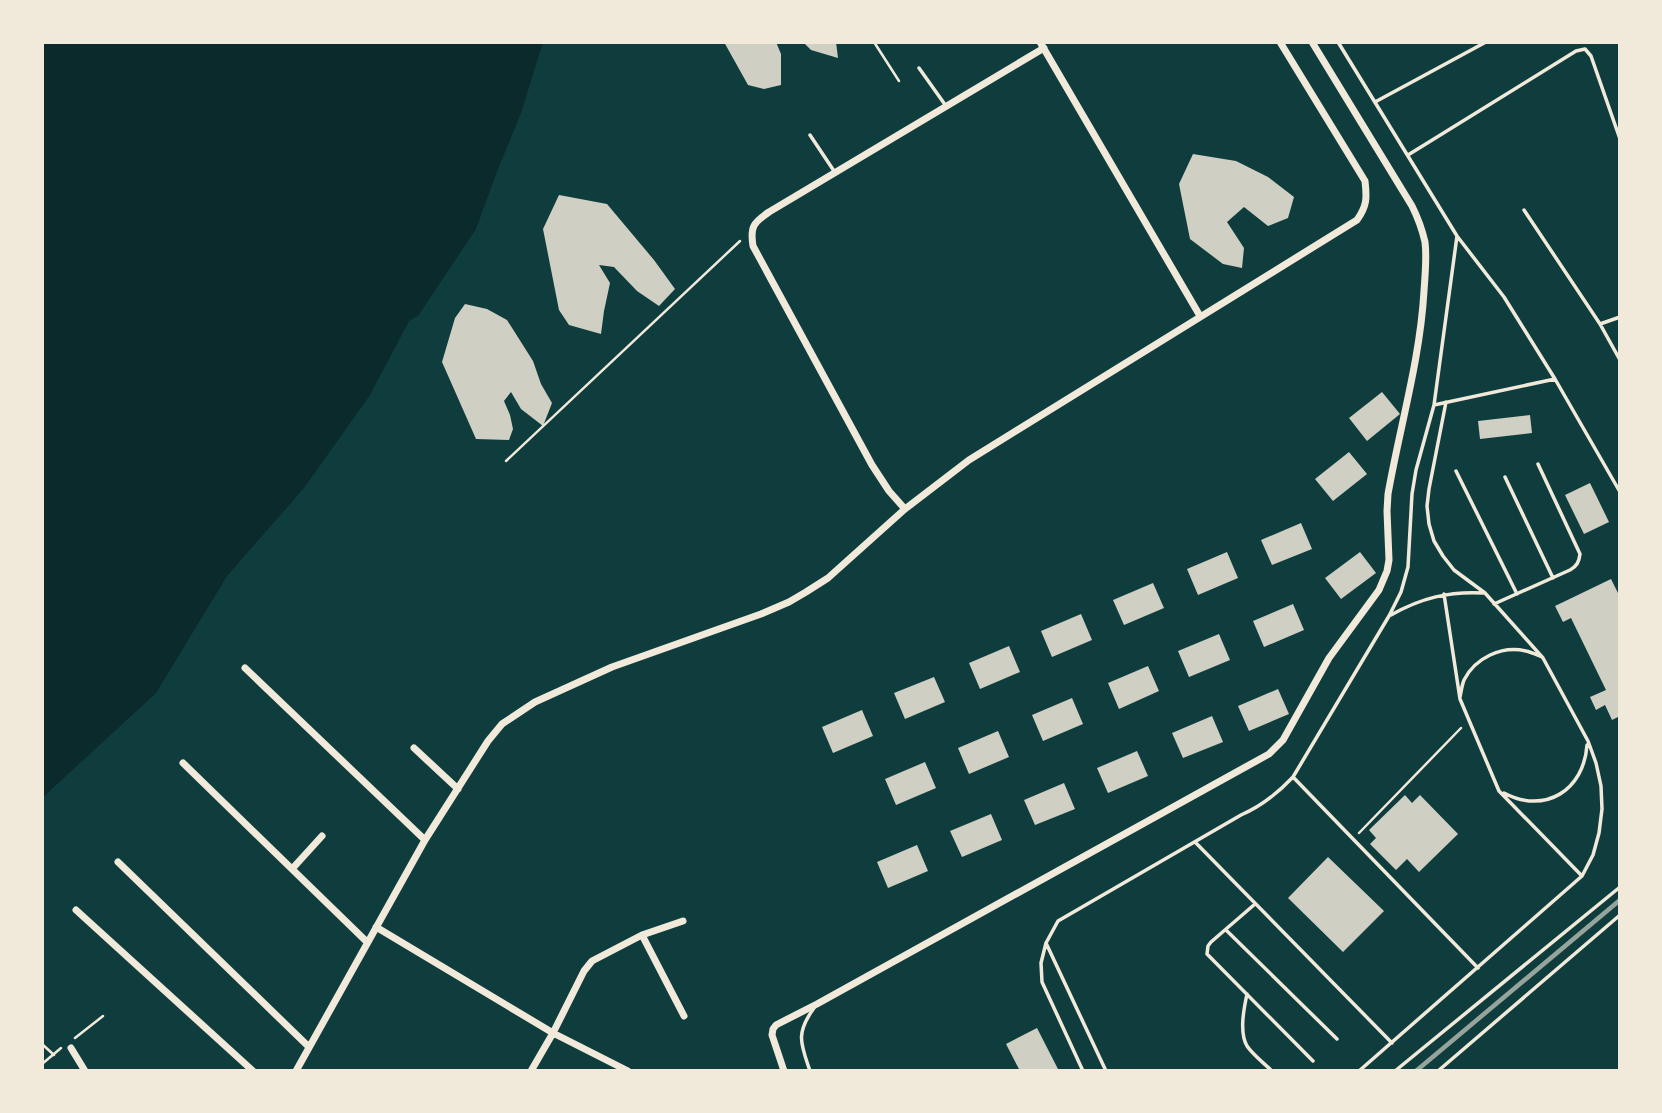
<svg xmlns="http://www.w3.org/2000/svg" width="1662" height="1113" viewBox="0 0 1662 1113" font-family="'DejaVu Sans',sans-serif">
<style>
.water{fill:#0a2a2b}
.building{fill:#cfcfc3}
.lines{fill:none;stroke-linecap:round;stroke-linejoin:round}
.path{stroke:#f1e9da;stroke-width:2.5}
.service{stroke:#f1e9da;stroke-width:3.5}
.minor{stroke:#f1e9da;stroke-width:7}
.rail{stroke:#97a49c;stroke-width:4.5}
</style>
<rect width="100%" height="100%" fill="#0f3d3e"/>
<path class="water" d="M42,42H543L521,113L498,169L476,229L418,316L409,321L370,395L304,488L227,576L156,693L42,798Z"/>
<path class="building" d="M724,42H776L781,54V85L764,89L748,85Z
M803,42H836L838,58L811,50Z
M1193,154L1236,161L1268,177L1294,197L1288,218L1268,226L1244,207L1227,222L1244,248L1242,268L1223,264L1190,239L1179,184Z
M559,195L607,204L654,260L675,289L659,306L637,291L614,267L599,265L610,283L604,311L601,334L569,325L559,310L543,229Z
M465,304L487,309L507,320L533,361L541,384L552,403L543,426L521,409L511,392L504,401L510,415L513,429L509,440L476,439L442,362L455,318Z
M1382,392L1400,414L1367,441L1349,418Z
M1530,415L1532,433L1480,439L1478,421Z
M1349,452L1367,474L1333,501L1315,479Z
M1590,483L1609,522L1584,534L1565,495Z
M1301,523L1312,549L1272,565L1261,540Z
M1227,552L1238,578L1198,595L1187,569Z
M1360,552L1376,573L1341,599L1325,578Z
M1611,579L1620,597V716L1612,720L1605,705L1596,710L1590,697L1606,690L1571,618L1563,622L1555,606Z
M1153,583L1164,608L1124,625L1113,600Z
M1293,604L1304,630L1264,647L1253,621Z
M1081,614L1092,640L1052,657L1041,631Z
M1219,634L1230,660L1189,677L1178,651Z
M1009,646L1020,672L980,689L969,663Z
M1148,666L1159,691L1119,709L1108,683Z
M934,677L945,702L905,719L894,693Z
M1278,689L1289,714L1249,731L1238,706Z
M1072,698L1083,724L1043,741L1032,715Z
M862,710L873,736L833,753L822,727Z
M1212,716L1223,742L1183,758L1172,733Z
M998,731L1009,757L969,774L958,748Z
M1137,751L1148,776L1108,793L1097,768Z
M925,762L936,788L896,805L885,779Z
M1064,783L1075,809L1035,825L1024,800Z
M1405,795L1412,803L1420,795L1458,834L1419,872L1407,859L1396,870L1370,844L1376,838L1369,830Z
M991,814L1002,840L962,857L950,831Z
M917,845L928,871L888,888L877,862Z
M1328,857L1384,911L1343,952L1288,898Z
M1037,1028L1059,1071H1020L1006,1044Z"/>
<g class="lines">
<path class="path" d="M874,42L899,81
M506,461L740,241
M1359,833L1461,728
M75,1038L103,1016
M42,1044L54,1055
M42,1064L61,1048"/>
<path class="service" d="M1338,42L1457,236L1504,297L1555,379L1620,492
M919,68L946,106
M1375,102L1486,42
M810,135L834,171
M1408,155L1576,51L1585,49L1591,56L1620,139
M1524,210L1600,324L1620,360
M1600,324L1620,317
M1434,405L1555,379
M1456,471L1517,594
M1505,477L1553,578
M1444,594L1460,699L1499,791L1582,876
M1494,604L1570,570C1577,566 1579,562 1580,554L1538,464
M1391,615C1421,598 1449,591 1484,593
M1460,697C1461,692 1462,685 1464,680C1475,658 1502,645 1526,651C1531,652 1537,655 1542,657
M1293,777L1478,968
M1504,793C1545,815 1584,790 1587,745
M1195,842L1392,1043
M1255,904L1211,942L1208,946L1207,954L1313,1061
M1226,930L1337,1039
M1046,943L1106,1071
M1247,994C1244,1008 1239,1032 1247,1046C1253,1055 1264,1063 1272,1071
M810,1071C801,1044 795,1034 814,1008
M1083,1071L1042,982L1041,963L1046,943L1058,921L1241,815C1262,806 1277,794 1293,777L1389,616L1401,592L1408,567L1412,494L1416,470L1434,405L1457,236
M1359,1071L1582,876L1593,855L1599,833L1602,809L1601,786L1596,763L1588,741L1543,658L1485,593L1454,570L1443,556L1434,541L1429,524L1427,506L1429,489L1446,402
M1395,1071L1620,887
M1438,1071L1620,915"/>
<path class="minor" d="M1040,42L1200,316
M905,509L889,491L872,465L753,246C750,227 753,223 769,212L1044,48
M245,668L425,840
M414,748L458,789
M183,763L367,942
M118,862L309,1047
M292,869L322,836
M76,910L253,1071
M376,927L553,1033L628,1071
M642,935L684,1016
M71,1048L85,1071
M296,1071L425,840L488,741L502,724L535,702L612,667L761,614L789,602L806,592L828,578L905,509L969,460L1357,220C1367,206 1367,198 1365,181L1280,42
M531,1071L553,1033L584,971L592,961L642,935L683,921
M784,1071L772,1035L773,1029L776,1025L817,1004L1269,754L1283,740L1329,658L1379,590L1387,571L1389,560L1387,511L1388,494C1400,426 1420,360 1424,291C1425,275 1427,257 1425,242C1422,229 1418,218 1412,206L1312,42"/>
<path class="rail" d="M1416,1071L1620,900"/>
</g>
<rect width="1662" height="1113" fill="none" stroke="#f1e9da" stroke-width="88"/>
</svg>
